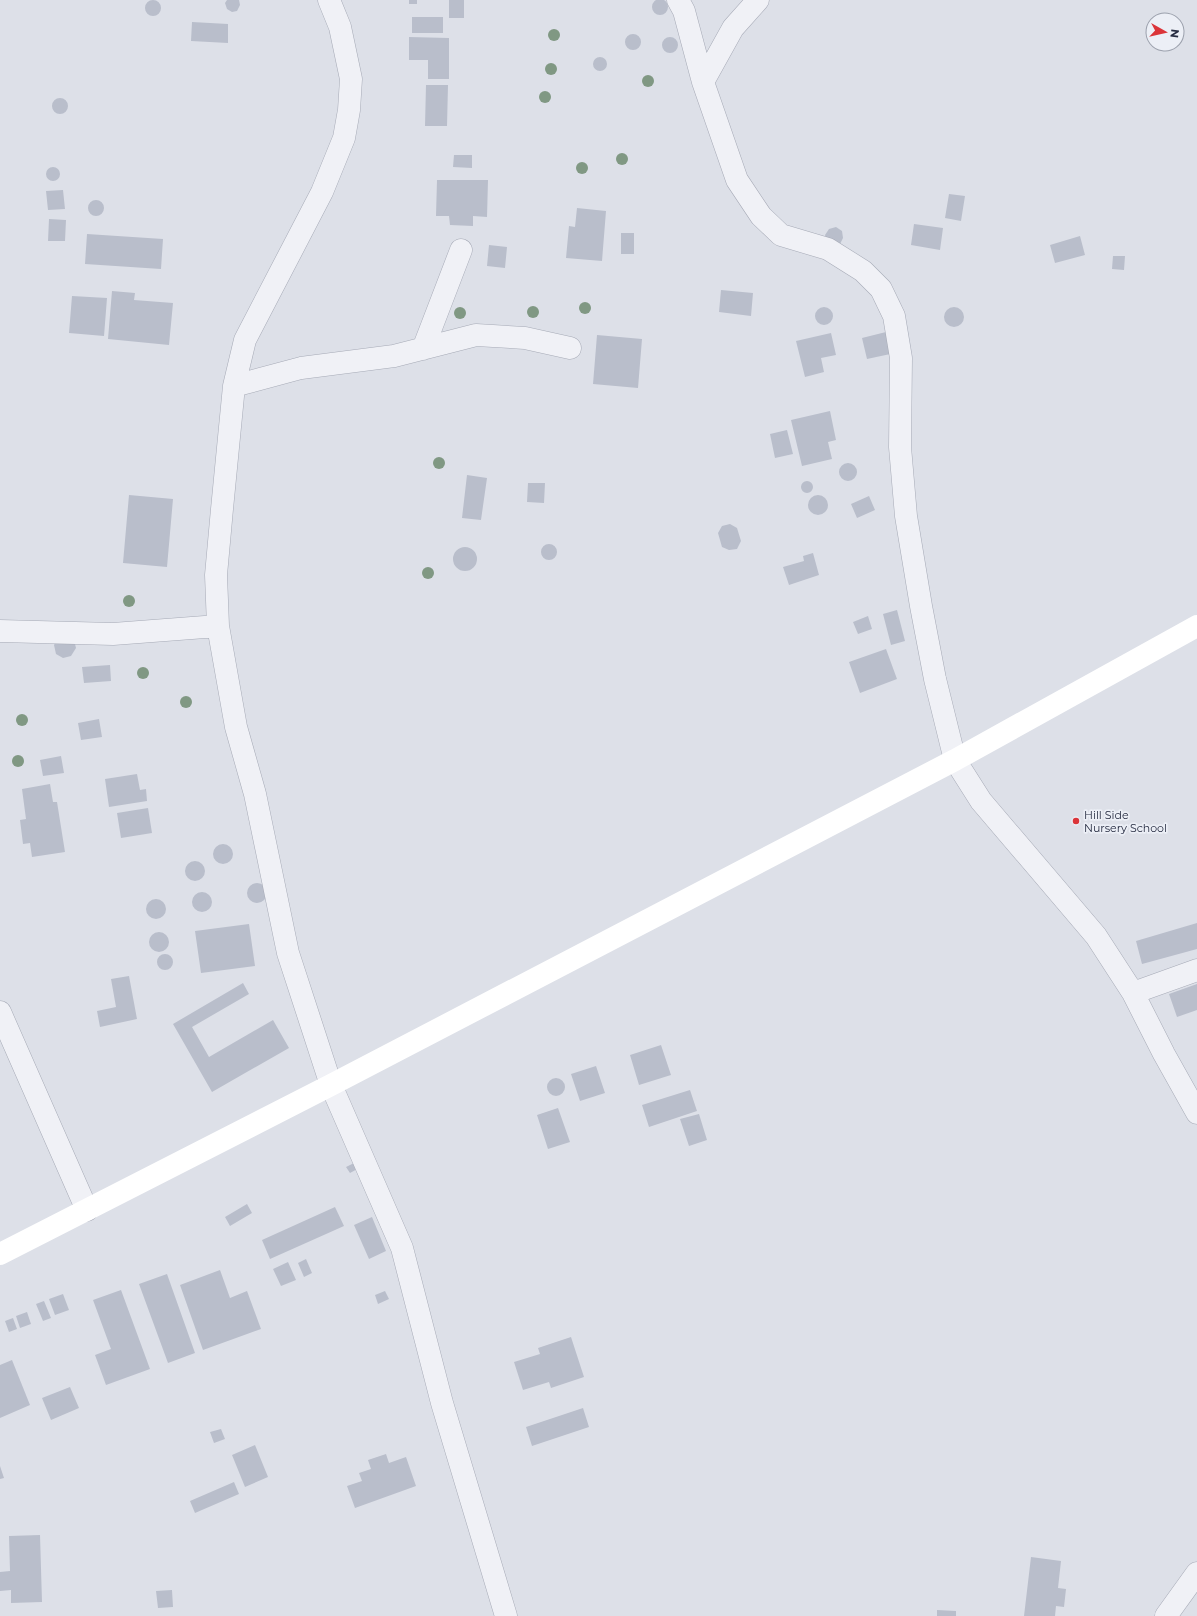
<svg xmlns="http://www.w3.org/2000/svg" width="1197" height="1616" viewBox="0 0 1197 1616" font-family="Montserrat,sans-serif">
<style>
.building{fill:#b9becb}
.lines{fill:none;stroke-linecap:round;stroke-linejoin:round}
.street-casing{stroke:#a6aab6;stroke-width:23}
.street{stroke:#f0f1f6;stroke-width:22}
.secondary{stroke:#fff;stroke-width:22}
.tree{fill:#809883}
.poi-dot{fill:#db3439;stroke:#eceff6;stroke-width:1.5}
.labels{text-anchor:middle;stroke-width:3.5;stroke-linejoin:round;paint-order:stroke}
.poi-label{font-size:11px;fill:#252b40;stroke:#eceff6;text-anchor:start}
</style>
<rect width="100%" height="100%" fill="#dde0e8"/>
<path class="building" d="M652 7a8 8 0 1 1 16 0a8 8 0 1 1-16 0Z
M227,0H239L240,5L237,11L232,12L227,9L225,3Z
M409,0H417V4H409Z
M449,0H464V18H449Z
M145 8a8 8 0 1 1 16 0a8 8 0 1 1-16 0Z
M412,17H443V33H412Z
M192,22L228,24V43L191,41Z
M625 42a8 8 0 1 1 16 0a8 8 0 1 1-16 0Z
M662 45a8 8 0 1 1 16 0a8 8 0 1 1-16 0Z
M409,37L449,38V79H428V60H409Z
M593 64a7 7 0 1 1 14 0a7 7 0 1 1-14 0Z
M426,85H448L447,126H425Z
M52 106a8 8 0 1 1 16 0a8 8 0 1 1-16 0Z
M454,155H472V168L453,167Z
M46 174a7 7 0 1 1 14 0a7 7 0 1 1-14 0Z
M437,180H488L487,217L473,216V226L450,225L449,216H436Z
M63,190L65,209L48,210L46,191Z
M949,194L965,196L961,221L945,218Z
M88 208a8 8 0 1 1 16 0a8 8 0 1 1-16 0Z
M577,208L606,211L602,261L566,258L569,226L575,227Z
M49,219L66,220L65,241H48Z
M914,224L943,228L940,250L911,245Z
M836,227L842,231L843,238L840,244L827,242L825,235L829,229Z
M621,233H634V254H621Z
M87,234L163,239L161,269L85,264Z
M1080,236L1085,255L1055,263L1050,245Z
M489,245L507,247L505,268L487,266Z
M1113,256H1125L1124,270L1112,269Z
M721,290L753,293L751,316L719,312Z
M112,291L135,293L134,300L173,303L169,345L108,339Z
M72,296L107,298L104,336L69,333Z
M944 317a10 10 0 1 1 20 0a10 10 0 1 1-20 0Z
M815 316a9 9 0 1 1 18 0a9 9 0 1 1-18 0Z
M890,331L895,353L867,359L862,338Z
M831,333L836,355L821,358L824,372L805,377L796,341Z
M597,335L642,339L638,388L593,384Z
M830,411L836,440L828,442L832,459L802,466L791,420Z
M787,430L793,454L775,458L770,434Z
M839 472a9 9 0 1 1 18 0a9 9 0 1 1-18 0Z
M467,475L487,478L481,520L462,518Z
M801 487a6 6 0 1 1 12 0a6 6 0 1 1-12 0Z
M528,483H545L544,503L527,502Z
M808 505a10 10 0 1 1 20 0a10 10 0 1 1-20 0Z
M129,495L173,499L167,567L123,563Z
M869,496L875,510L857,518L851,504Z
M730,524L737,528L741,541L737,549L729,550L722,547L718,533L722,526Z
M541 552a8 8 0 1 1 16 0a8 8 0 1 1-16 0Z
M453 559a12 12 0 1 1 24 0a12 12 0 1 1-24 0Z
M813,553L819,575L789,585L783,567L804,561L803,556Z
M897,610L905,641L891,645L883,614Z
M868,616L872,629L858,634L853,622Z
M58,638L74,640L76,648L71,656L63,658L56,654L54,645Z
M886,649L897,679L860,693L849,662Z
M110,665L111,681L84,683L82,667Z
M99,719L102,737L81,740L78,723Z
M61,756L64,773L43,776L40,760Z
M137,774L140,790L146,789L147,801L109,807L105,779Z
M50,784L53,802H57L65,852L32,857L30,843L23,844L20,820L26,819L22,789Z
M148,808L152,833L121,838L117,813Z
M213 854a10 10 0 1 1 20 0a10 10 0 1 1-20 0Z
M185 871a10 10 0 1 1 20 0a10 10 0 1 1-20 0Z
M247 893a10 10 0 1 1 20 0a10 10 0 1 1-20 0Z
M192 902a10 10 0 1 1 20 0a10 10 0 1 1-20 0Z
M146 909a10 10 0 1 1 20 0a10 10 0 1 1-20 0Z
M1197,923V949L1142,964L1136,941Z
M249,924L255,966L201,973L195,931Z
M149 942a10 10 0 1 1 20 0a10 10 0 1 1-20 0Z
M157 962a8 8 0 1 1 16 0a8 8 0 1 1-16 0Z
M129,976L137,1019L100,1027L97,1011L116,1007L111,979Z
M243,983L249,994L192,1027L209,1057L273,1020L289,1048L212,1092L173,1024Z
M1197,984V1010L1177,1017L1169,994Z
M661,1045L671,1075L639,1085L630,1055Z
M596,1066L605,1093L580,1101L571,1074Z
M547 1087a9 9 0 1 1 18 0a9 9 0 1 1-18 0Z
M690,1090L697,1111L649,1127L642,1105Z
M558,1108L570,1142L548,1149L537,1115Z
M699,1114L707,1140L689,1146L680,1119Z
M358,1161L361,1167L350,1173L346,1167Z
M247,1204L252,1213L230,1226L225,1217Z
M335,1207L344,1226L270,1259L262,1240Z
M372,1217L386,1251L369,1259L354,1225Z
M306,1259L312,1273L304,1277L298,1263Z
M288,1262L296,1280L281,1286L273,1269Z
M220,1270L230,1298L247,1291L261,1329L203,1350L180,1285Z
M167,1274L195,1353L168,1363L139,1284Z
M121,1290L150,1369L106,1385L95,1355L111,1349L93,1300Z
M385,1291L389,1299L378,1304L375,1295Z
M63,1294L69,1310L55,1315L49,1299Z
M44,1301L51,1318L43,1321L36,1304Z
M27,1312L31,1324L20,1328L16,1316Z
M13,1318L17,1329L9,1332L5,1321Z
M571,1337L584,1377L551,1388L549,1382L523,1390L514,1362L540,1354L538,1348Z
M12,1360L30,1405L0,1418V1365Z
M70,1387L79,1408L51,1420L42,1398Z
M583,1408L589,1427L532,1446L526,1427Z
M221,1429L225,1439L214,1443L210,1432Z
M255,1445L268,1477L245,1487L232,1455Z
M386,1454L389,1463L406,1457L416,1486L355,1508L347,1486L362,1481L359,1473L371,1469L368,1460Z
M0,1466L4,1478L0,1479Z
M234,1482L239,1494L195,1513L190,1501Z
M40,1535L42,1602L11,1603V1590L0,1591V1572L10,1571L9,1536Z
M1031,1557L1061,1561L1058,1588L1066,1589L1064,1607L1056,1606L1055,1616H1024Z
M172,1590L173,1607L158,1608L156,1591Z
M937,1610L956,1611V1616H937Z"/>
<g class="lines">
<g class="street-casing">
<path id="street" d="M329,0L340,27L351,79L349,110L344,138L322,192L245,340L234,386L222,509L216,575L218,626L236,727L255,794L288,953L331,1085L402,1248L442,1403L506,1616
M678,0L684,11L703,82L737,180L761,216L781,235L828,249L863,271L881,289L894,316L901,358L900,447L906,516L921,606L935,679L955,760L981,801L1096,936L1133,993L1164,1054L1197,1113
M703,82L733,28L758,0
M423,349L461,250
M234,386L301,368L394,356L476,335L525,338L570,348
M0,631L113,634L218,626
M1133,993L1197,970
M0,1012L87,1210
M1166,1616L1197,1573"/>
</g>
<use href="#street" class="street"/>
<path class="secondary" d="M0,1254L331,1085L955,760L1197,626"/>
</g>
<g class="tree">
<circle cx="554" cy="35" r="6"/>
<circle cx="551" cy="69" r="6"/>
<circle cx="648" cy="81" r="6"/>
<circle cx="545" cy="97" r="6"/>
<circle cx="622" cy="159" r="6"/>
<circle cx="582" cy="168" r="6"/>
<circle cx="585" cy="308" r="6"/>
<circle cx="533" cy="312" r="6"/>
<circle cx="460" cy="313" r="6"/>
<circle cx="439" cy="463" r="6"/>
<circle cx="428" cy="573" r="6"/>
<circle cx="129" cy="601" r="6"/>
<circle cx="143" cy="673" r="6"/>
<circle cx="186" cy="702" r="6"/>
<circle cx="22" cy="720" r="6"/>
<circle cx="18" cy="761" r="6"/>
</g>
<circle class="poi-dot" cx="1076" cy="821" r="4"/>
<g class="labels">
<g class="poi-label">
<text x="1084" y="819">Hill Side<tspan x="1084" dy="13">Nursery School</tspan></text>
</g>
</g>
<g transform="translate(1165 32) rotate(98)"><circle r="19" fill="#eceff6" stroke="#9ca1ad"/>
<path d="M0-3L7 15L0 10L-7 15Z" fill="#db3439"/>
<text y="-6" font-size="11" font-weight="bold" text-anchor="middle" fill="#252b40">N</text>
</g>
</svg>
